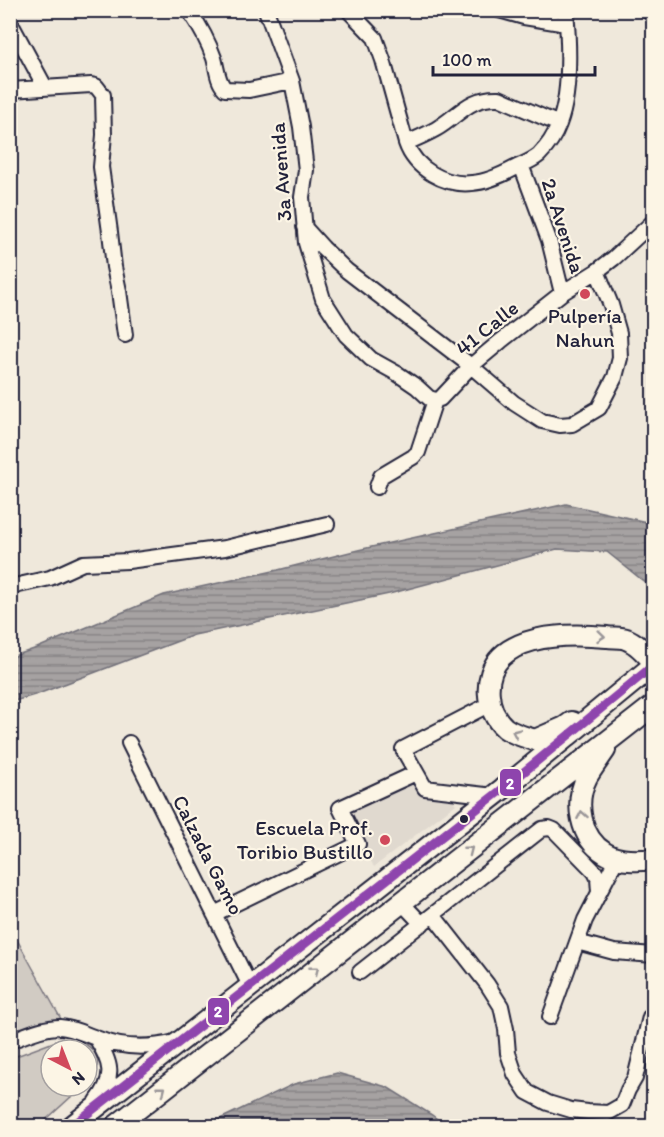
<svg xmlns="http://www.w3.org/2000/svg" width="664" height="1137" viewBox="0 0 664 1137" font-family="Itim,sans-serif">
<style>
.built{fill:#e0d9cf}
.garden{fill:#d1cbc3;stroke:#7a767f;stroke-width:1.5}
.water{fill:url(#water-rules);stroke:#716f79;stroke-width:1.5}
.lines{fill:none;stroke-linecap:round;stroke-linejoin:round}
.minor-casing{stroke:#22223b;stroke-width:18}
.major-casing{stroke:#22223b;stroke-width:21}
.highway-casing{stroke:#22223b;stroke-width:24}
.minor{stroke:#fcf5e5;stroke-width:14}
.major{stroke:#fcf5e5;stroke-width:16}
.highway{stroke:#fcf5e5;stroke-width:20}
.bus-1-casing{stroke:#fcf5e5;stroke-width:14}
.bus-1{stroke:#8e44ad;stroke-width:9}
.oneway{stroke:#9a9698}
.poi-dot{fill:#d1495b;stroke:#fcf5e5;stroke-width:2}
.bus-dot{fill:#22223b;stroke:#fcf5e5;stroke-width:2}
.labels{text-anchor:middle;stroke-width:4.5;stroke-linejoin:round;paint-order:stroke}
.street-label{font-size:21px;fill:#22223b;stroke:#fcf5e5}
.poi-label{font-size:21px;fill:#22223b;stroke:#fcf5e5}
.line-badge{stroke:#fcf5e5;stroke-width:2}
.badge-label{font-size:16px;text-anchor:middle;font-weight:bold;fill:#fff}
</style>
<defs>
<pattern id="water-rules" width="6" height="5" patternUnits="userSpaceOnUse" patternTransform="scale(1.5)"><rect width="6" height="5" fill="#a6a2a2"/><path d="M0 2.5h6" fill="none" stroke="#878485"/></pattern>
</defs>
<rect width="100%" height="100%" fill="#efe8db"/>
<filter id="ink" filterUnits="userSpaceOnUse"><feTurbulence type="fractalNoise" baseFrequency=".0167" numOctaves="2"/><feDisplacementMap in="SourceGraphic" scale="12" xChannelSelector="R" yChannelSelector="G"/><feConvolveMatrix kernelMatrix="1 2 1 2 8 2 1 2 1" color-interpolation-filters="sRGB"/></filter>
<g filter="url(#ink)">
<path class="built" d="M416,779L447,793L456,804L374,867L346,812Z"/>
<path class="garden" d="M10,927L61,1019L11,1036H10Z
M59,1040C65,1040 72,1039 78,1041C100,1049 104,1067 87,1082V1050H51V1086H83L39,1126H11V1058Z"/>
<path class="water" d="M566,504L651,523L653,525V593L647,584L607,552L557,549L389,594L194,635L38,694L11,702V657L37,648L164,595L278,570L358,550Z
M337,1073L387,1087L432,1115L446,1126H209L218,1120L294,1084Z"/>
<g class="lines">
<g class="minor-casing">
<path id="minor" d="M189,10C199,25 208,41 214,58C217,68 217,81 225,89L249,90L292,81
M266,10L292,81L301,127L306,170L302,197L306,243L323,299L346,335L371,359L398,374L417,387L429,398L435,400
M348,10L375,38L383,60L406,143C415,169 445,186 472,183C487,182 502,175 515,168C523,164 532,161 539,155C547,147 555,135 559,124C571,93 569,44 566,10
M499,10L524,17L567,24
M10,22L45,87
M10,90L91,85L96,86L103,95L104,135L101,167L110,232L114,267L119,291L125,335
M406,143C416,139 427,134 436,129C460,115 468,97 499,98L559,124
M521,165L549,240L562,293
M304,227L323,248L347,271L471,366L514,403L542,421L560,425L572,424L599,408L615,377L620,358L619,333L611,305L597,271
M377,487L381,476L413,457L418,452L435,400L440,399L471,366L501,341L562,293L597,271L614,258L654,221
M10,587L50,578L83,563L128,561L225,548L327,524
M490,704L403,749L425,788L494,796
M129,743L250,986
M402,903L422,924
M214,914L358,844L340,808L416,773
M433,915L487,984L501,1006L506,1029L508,1053L515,1074L527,1092L548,1103L571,1110L588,1112L608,1113L622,1105L628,1090L635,1078L650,1017
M577,942L614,952L654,955
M360,972L542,829L549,828L554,830L595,872L598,878L599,892
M550,1017L585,920L617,858
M96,1038C111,1062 116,1077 97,1101
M10,1041C26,1035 43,1027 60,1027C74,1028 84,1034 96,1038C123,1049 148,1049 175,1042"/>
</g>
<g class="major-casing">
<path id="major" d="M649,10L654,13"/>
</g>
<g class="highway-casing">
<path id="highway" d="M572,722L565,727L535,740C525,737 513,734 505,728C485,711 483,675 501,657C526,633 575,634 607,637C613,638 621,637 626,639C637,643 646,653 654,663
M605,750C599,759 592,768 587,777C574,802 580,838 605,853C619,862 634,860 650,860L654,858
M72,1126L514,780L654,665
M116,1126L654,705"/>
</g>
<use href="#minor" class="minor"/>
<use href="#major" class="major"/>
<use href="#highway" class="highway"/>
<g class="bus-1-casing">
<path id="bus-1" d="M72,1126L514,780L654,665"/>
</g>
<use href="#bus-1" class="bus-1"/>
</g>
<defs><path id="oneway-chevron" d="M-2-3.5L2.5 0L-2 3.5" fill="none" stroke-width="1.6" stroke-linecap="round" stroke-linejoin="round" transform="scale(1.5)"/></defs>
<g class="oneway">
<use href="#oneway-chevron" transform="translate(601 636) rotate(6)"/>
<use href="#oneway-chevron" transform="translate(516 733) rotate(-156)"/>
<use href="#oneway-chevron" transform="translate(582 815) rotate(-100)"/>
<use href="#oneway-chevron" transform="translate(469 850) rotate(-38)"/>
<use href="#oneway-chevron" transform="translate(315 970) rotate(-38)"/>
<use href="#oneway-chevron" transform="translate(162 1090) rotate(-38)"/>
</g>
</g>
<g class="poi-dot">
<circle cx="585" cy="294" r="6"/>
<circle cx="385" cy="840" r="6"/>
</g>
<circle class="bus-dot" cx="464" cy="819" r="5"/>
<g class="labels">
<g class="street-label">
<text transform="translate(281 172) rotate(-94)" y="7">3a Avenida</text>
<text transform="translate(563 226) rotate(72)" y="7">2a Avenida</text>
<text transform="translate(487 328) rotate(-39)" y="7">41 Calle</text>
<text transform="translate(208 855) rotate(63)" y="7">Calzada Gamo</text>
</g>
<g class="poi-label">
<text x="585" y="323">Pulpería<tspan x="585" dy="24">Nahun</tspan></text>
<text x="373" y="835" text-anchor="end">Escuela Prof.<tspan x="373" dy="24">Toribio Bustillo</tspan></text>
</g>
</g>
<g class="line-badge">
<rect x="499" y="768" width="23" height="29" rx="6" fill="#8e44ad"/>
<rect x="207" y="997" width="23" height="29" rx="6" fill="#8e44ad"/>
</g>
<g class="badge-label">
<text x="510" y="789">2</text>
<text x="218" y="1017">2</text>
</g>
<rect width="664" height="1137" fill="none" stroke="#fcf5e5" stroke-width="36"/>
<rect x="18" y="18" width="628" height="1101" fill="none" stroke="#22223b" stroke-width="2" filter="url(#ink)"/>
<g transform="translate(69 1068) rotate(138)"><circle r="28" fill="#fcf5e5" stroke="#a5a1a1" stroke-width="1.5"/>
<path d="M0-4.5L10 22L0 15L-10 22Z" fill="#d1495b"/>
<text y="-9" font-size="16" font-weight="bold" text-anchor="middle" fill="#22223b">N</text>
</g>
<path d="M433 66v9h162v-9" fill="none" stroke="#22223b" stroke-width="3"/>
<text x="442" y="66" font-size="18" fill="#22223b" stroke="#fcf5e5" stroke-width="4.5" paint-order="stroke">100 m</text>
</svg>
